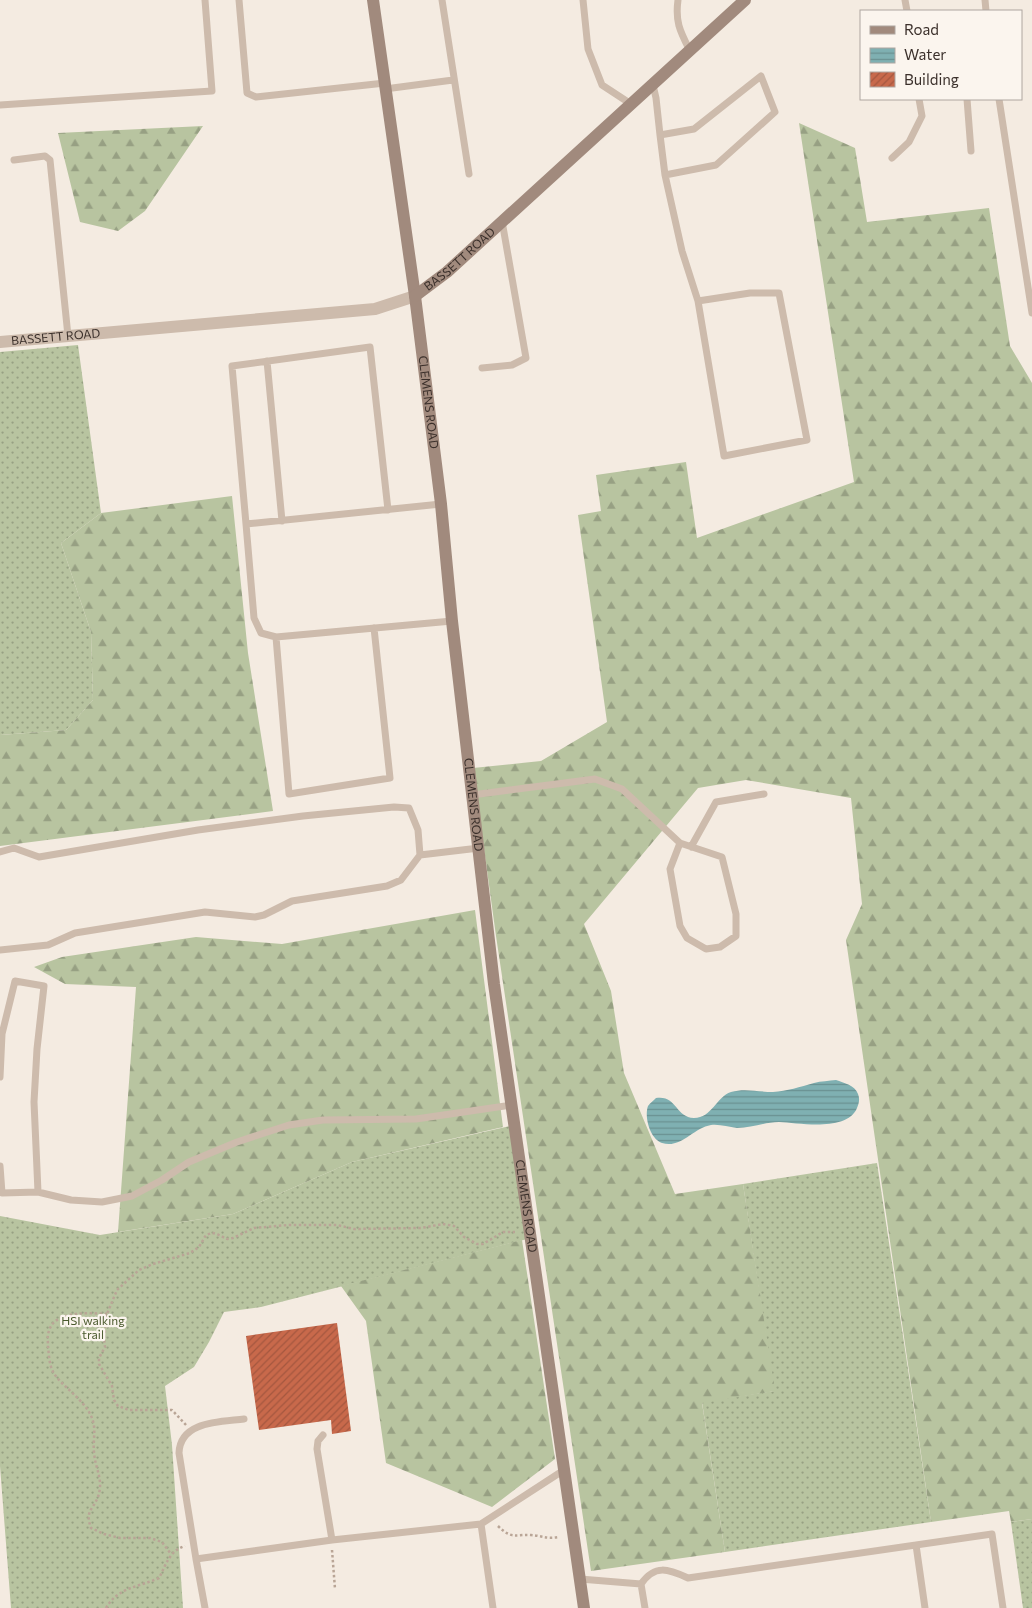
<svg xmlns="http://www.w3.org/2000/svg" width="1032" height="1608" viewBox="0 0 1032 1608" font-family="Commissioner,sans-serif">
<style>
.grass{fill:url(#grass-dots)}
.forest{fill:url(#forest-firs)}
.water{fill:url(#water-rules)}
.building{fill:url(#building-hatch)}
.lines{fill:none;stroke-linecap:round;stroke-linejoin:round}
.path{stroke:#b9a596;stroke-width:2.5;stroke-dasharray:2.5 2.5;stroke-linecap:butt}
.lane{stroke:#cdbbac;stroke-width:7}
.street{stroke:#cdbbac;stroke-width:12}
.secondary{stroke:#a18a7d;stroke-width:12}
.labels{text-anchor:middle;stroke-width:4.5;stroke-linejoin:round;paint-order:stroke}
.street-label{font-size:12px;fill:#3b302b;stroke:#fbf5ee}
.park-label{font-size:12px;fill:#4a5a2e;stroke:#fbf5ee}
</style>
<defs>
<pattern id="grass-dots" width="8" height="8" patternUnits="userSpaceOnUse" patternTransform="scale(1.25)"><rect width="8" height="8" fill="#b8c4a0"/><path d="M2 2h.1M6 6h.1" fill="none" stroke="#97a083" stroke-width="1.8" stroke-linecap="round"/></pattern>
<pattern id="forest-firs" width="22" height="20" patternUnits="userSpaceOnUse" patternTransform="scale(1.25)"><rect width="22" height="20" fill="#b8c4a0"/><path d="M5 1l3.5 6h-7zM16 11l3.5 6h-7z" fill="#97a083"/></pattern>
<pattern id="water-rules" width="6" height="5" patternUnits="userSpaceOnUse" patternTransform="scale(1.25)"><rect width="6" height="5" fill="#7fb0b2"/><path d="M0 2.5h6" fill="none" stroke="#699091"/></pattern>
<pattern id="building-hatch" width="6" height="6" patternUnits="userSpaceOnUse" patternTransform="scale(1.25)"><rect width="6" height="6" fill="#c8694b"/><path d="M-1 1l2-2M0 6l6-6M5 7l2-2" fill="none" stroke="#a4573f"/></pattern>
</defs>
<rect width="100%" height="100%" fill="#f4ebe1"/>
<path class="grass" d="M78,345L101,513L61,543L91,632L93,700L66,730L0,735V352Z
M514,1125L531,1238L261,1307L224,1312L209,1342L194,1367L165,1386L172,1445L183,1608H11L0,1466V1216L100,1235L233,1214L352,1162Z
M877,1163L931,1522L725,1552L702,1402L774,1391L743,1184Z
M1032,1519V1608H1023L1011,1522Z"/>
<path class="forest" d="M799,123L855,148L867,222L989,208L1010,346L1032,383V1519L1011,1522L1009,1511L931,1522L846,940L862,904L851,798L746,780L698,788L584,924L611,991L624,1073L675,1194L743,1184L775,1391L702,1403L725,1552L591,1571L496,936L473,768L541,761L607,722L578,515L601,511L596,475L686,462L697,538L854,482Z
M203,126L145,211L118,231L80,222L58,133Z
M232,496L248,653L273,811L0,846V735L66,730L93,700L91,632L61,543L101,513Z
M475,910L503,1127L352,1162L233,1214L118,1232L136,987L65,984L34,967L62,957L196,937L282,944Z
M522,1240L555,1459L492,1507L386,1463L366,1321L341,1286Z"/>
<path class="water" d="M836,1080C844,1083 855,1085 858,1094C860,1099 859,1103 857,1108C847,1132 800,1123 779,1122C765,1122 751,1128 737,1128C728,1127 720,1124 711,1125C693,1128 681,1149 662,1143C650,1139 644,1117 648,1106C650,1103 654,1100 656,1098C677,1095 675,1117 694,1118C712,1118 716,1097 731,1092C745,1088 758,1092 773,1092C787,1091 800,1087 814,1083C821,1081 829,1081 836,1080Z"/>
<path class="building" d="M337,1323L351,1431L332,1434L331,1420L259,1430L246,1336Z"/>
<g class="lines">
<path class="path" d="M107,1314C91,1313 54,1310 49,1331C47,1335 48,1341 48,1346C49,1355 49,1367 55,1375C67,1391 91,1404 94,1426C95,1435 93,1444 94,1452C95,1469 104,1479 98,1497C92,1511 85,1511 91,1528L104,1534L120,1538H150L162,1542L171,1554
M186,1425L172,1410H129L118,1406L114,1400L112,1386L99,1364V1358L105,1347L104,1339L107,1314L117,1290L139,1270L153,1264L190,1253L199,1247L206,1235L212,1233L217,1234L227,1239L233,1238L254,1228L288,1225H337L354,1229L421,1228L443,1224L454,1226L464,1237L477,1244H483L503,1232H515
M498,1526C512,1540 515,1534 531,1535C543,1536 545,1539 559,1537
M332,1550L335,1589
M106,1608C118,1587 139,1587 159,1578C166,1565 169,1551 185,1546"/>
<path class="lane" d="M239,0L247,93L256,97L385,83
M442,0L469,174
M583,0L588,49L602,85L631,104
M678,0C675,22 680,31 690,51
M905,0L907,11
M985,0L986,11
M653,85L656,98L660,135L694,129L761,76L775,112L716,165L665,175L660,135
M385,89L453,80
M967,99L971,151
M999,99L1032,313
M0,105L212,91L205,0
M892,158L909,142L922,116L919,99
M14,160L45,156L50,160L68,336
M665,175L682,251L698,301L724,456L807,440L779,293H750L698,301
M267,361L282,521
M482,368L512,365L526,358L502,221
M246,524L232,366L370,347L388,510
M374,628L390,778L289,794L276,637L452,621
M276,637L261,633L254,618L246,524L441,504
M472,795L595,779L622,789L680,843L722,857L736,914V936L720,947L706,949L687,938L680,926L670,869L680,843
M691,847L716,802L764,794
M0,852L14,848L39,857L198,830L303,816L394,807L409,808L418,830L420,855L401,880L387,886L292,901L264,915L255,917L205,912L75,933L48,945L0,950
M420,855L479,848
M0,1077L2,1034L15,981L44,986L37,1049L34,1102L38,1192
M0,1166L2,1193L38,1192L71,1200L102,1202L132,1196L162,1180L189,1162L237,1142L289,1125L323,1120L416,1119L512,1105
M323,1435L318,1441L317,1449L332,1540
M481,1524L493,1608
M916,1545L925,1608
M196,1559L179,1453C180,1421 220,1422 244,1419
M580,1579L641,1584
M205,1608L196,1559L332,1540L481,1524L564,1470
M645,1608L641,1584C655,1564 668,1569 688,1578L992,1534L1003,1608"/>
<path class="street" id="s1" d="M0,342L375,309L415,296"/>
<g class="secondary">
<path id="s2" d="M373,0L415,296L441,504L452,621L494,984L584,1608"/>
<path id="s3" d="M415,296L447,272L745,0"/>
</g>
</g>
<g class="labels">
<g class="street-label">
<text dy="4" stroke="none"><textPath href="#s3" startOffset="58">BASSETT ROAD</textPath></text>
<text dy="4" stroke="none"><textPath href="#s1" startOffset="56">BASSETT ROAD</textPath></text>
<text dy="4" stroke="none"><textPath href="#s2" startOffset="406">CLEMENS ROAD</textPath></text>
<text dy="4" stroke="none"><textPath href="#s2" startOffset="811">CLEMENS ROAD</textPath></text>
<text dy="4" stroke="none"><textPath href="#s2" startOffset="1216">CLEMENS ROAD</textPath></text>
</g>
<g class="park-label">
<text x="93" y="1325">HSI walking<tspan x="93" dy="14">trail</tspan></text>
</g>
</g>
<rect x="860" y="10" width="162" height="90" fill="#fbf5ee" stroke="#aea6a0"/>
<rect x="870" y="26" width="25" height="8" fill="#a18a7d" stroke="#aea6a0"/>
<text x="904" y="35" font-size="15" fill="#3b302b">Road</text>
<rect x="870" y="48" width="25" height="15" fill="url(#water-rules)" stroke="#aea6a0"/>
<text x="904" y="60" font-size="15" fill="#3b302b">Water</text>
<rect x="870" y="72" width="25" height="15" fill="url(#building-hatch)" stroke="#aea6a0"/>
<text x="904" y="85" font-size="15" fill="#3b302b">Building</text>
</svg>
